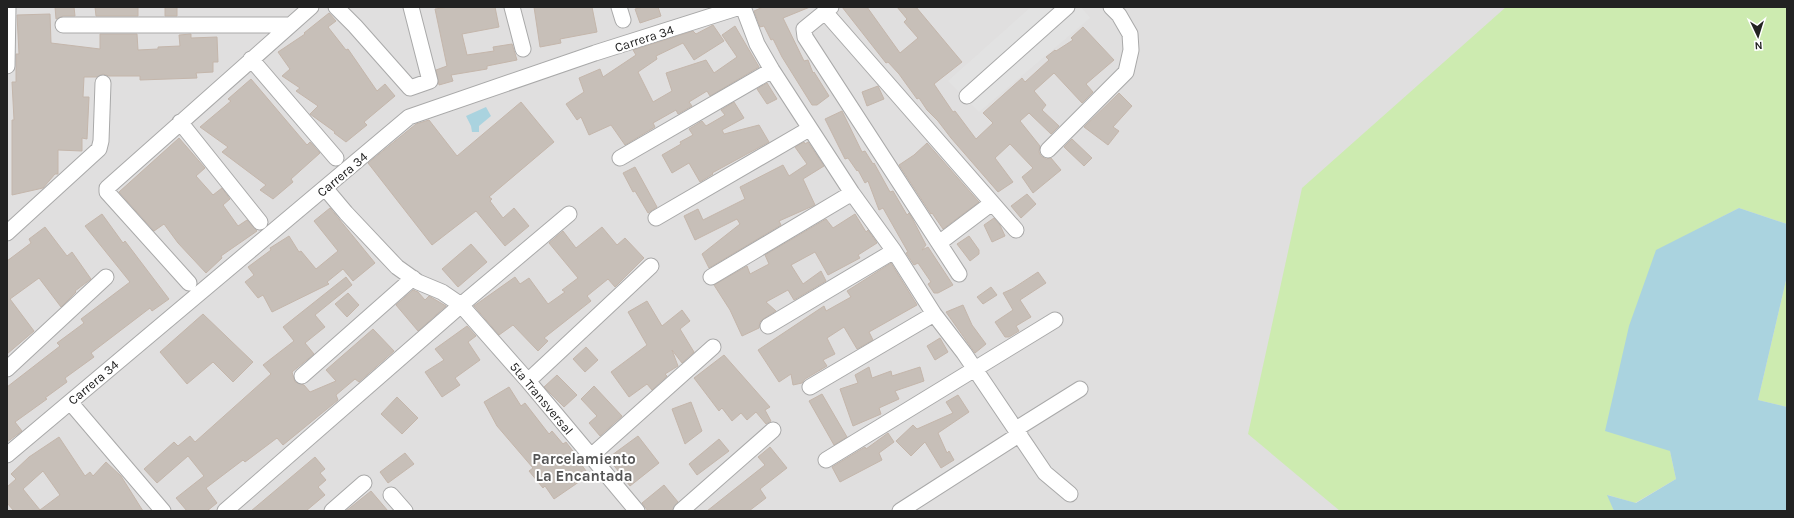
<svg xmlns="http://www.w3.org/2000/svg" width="1794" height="518" viewBox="0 0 1794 518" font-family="Karla,sans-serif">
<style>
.residential{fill:#e0dfdf}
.grass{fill:#cdebb0}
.parking{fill:#e2e2e2}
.water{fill:#aad3df}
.building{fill:#c7bfb8;stroke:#c4b6ab;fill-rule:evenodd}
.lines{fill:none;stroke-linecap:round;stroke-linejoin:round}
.minor-casing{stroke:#a9a9a9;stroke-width:17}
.minor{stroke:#fff;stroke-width:15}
.labels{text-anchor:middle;stroke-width:4;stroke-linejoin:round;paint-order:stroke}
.street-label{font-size:13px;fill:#222;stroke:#fff}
.quarter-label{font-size:15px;font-weight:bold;fill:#555;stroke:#fff}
</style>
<rect width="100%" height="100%" fill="#f2efe9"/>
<path class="residential" d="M7,7H1787V511H7Z"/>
<path class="grass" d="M1506,7H1787V224L1739,208L1700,228L1670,451L1676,479L1635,503L1608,495L1614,511H1340L1248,434L1302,188Z
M1787,276V407L1758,400Z"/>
<path class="parking" d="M1031,7H1081L1090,18L979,112L948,81Z"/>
<path class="water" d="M486,107L491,116L479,126V132H472L471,126L466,116Z
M1739,208L1787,224V276L1758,400L1787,407V511H1614L1607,495L1636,503L1676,479L1670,451L1605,431L1629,326L1656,250Z"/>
<path class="building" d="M55,7H74L75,16H63L56,19Z
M95,7H138V16H96Z
M165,7H177V16H165Z
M449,7H495L499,27L462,34L467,55L494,51L493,47L512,44L517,60L487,66V69L451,75L453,81L439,85L436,70L447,66L435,9Z
M534,7H592L597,32L560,39L561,43L540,47Z
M643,7H658L661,16L640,23L635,9Z
M763,7H810L783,18L804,61L808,60L813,73L814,72L829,96L817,105H812L782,57L773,39L771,40L764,26L760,27L754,11Z
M842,7H867L900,53L918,38L904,22L907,19L897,7H916L962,62L934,84L953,112L955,111L976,139L993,123L983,113L1022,78L1025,82L1049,60L1046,57L1055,50L1056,51L1073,40L1071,38L1083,27L1114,60L1086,84L1093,92L1082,103L1054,73L1034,91L1046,105L1042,110L1059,126L1051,134L1029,113L1020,121L1040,146L1039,152L1041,156L1046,159L1051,158L1061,170L1033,193L1022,177L1033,168L1010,144L995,158L1013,182L998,192L951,138L938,121L927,110L919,98L917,99L899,74L888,62L886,63Z
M329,13L336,21L328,27L346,50L348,49L377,91L385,84L395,96L364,122L367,125L346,142L334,133L335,132L310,114L318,106L296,91L300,88L282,76L290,69L278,52L305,34L304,33Z
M50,14L51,43L100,49V34H137L138,50L158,49V47L180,46L179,35L191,34V38L217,37L218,62H213V72L196,73L197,78L140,80V76H109L103,74L97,77H84L83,97H89L87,139L82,138V151L58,150V174H55L43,188L12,195V120H14L12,82H16V54H19L17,15Z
M713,25L724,41L694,60L683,43L656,56L657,59L638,72L653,102L672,91L666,73L706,60L714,73L737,57L722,35L735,26L759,67L710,96L707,91L689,102L692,106L678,114L676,110L653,123L655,127L625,145L611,125L589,135L581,117L577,120L566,104L584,92L579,78L600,69L603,77L636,55L633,50L693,31L696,34Z
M251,79L307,145L310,142L320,153L291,179L293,182L273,199L260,190L266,185L222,152L228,147L200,127L231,101L228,99Z
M767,83L777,99L767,104L757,89Z
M878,86L884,99L867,106L862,92Z
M1119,93L1132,106L1113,127L1119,131L1108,145L1084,127Z
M521,102L554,142L489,197L492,199L490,201L503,218L514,208L529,226L505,246L476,211L432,245L368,163L416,124L429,120L457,156Z
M734,102L744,118L722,130L724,134L759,125L769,142L712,173L713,174L700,182L689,163L672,173L662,155L681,144L680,142L693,135L689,129L702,121L706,126L725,115L721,110Z
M842,111L862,152L865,151L873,164L874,163L890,192L893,191L907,215L909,213L912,218L926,245L922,250L928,247L953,285L938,293H934L928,284L931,282L918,263L914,265L906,253L908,252L883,208L879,210L868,181L865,183L858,170L857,171L848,158L845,159L825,119Z
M179,138L205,168L196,176L213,195L222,188L230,199L223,205L238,226L247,220L257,231L221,256L222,258L206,273L178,243L164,224L154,231L119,192Z
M1072,139L1092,158L1084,166L1064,147Z
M804,142L805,144L808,142L824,166L803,179L815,205L779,221L781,225L709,268L702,254L740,224L737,219L695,240L684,216L698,209L703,220L745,199L740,187L783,165L789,176L807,164L795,147Z
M927,143L979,202L943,229L932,213L931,214L899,165L914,155Z
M635,167L657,207L648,213L635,191L633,192L623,173Z
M1027,194L1036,204L1021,218L1011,206Z
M330,208L375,263L353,281L343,269L327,282L329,284L272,312L263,295L258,298L245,282L254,275L248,267L271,250L270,248L289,236L299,252L301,251L316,269L338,251L314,221Z
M102,214L123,243L125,241L169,299L152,311L150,308L91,353L94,357L65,378L67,382L45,398L47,399L15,422L22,431L7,442V387L60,346L57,343L84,323L81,319L130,282L85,226Z
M855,214L866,232L868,230L877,243L858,255L860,258L828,275L815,252L791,265L803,284L821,271L826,281L794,300L788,290L766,302L776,311L763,319L760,322L759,328L742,336L730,310L714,285L747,266L750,274L769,264L765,255L826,219L833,228Z
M994,218L1000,225L1005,236L992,242L984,225Z
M45,227L67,256L72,252L91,279L75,291L76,292L61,307L39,278L10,299L34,331L7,354V261L31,243L29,239Z
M602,227L617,245L625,238L644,258L615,287L608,279L587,296L591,301L544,338L548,341L538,351L513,325L499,335L474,306L515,277L520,284L529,278L548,304L565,292L562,290L578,278L549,243L563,231L576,248Z
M969,236L979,250V254L970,261L957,244Z
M471,244L487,262L458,287L442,269Z
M891,263L917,305L869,332L873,340L857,349L844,327L827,338L835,354L823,360L827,366L805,379L802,383L793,385L791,374L779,382L758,350L824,306L826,311L851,297L847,291Z
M1038,272L1046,283L1020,300L1031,317L1016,326L1019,331L1009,337H1005L995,322L1013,310L1003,293L1012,289Z
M346,277L352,285L315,315L325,327L305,343L314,354L292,372L295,382L304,385L310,392L336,381L326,370L373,329L394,351L359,382L355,379L336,395L338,400L283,445L277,438L245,462L243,460L206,488L217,503L207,511H187L176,498L204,476L188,456L157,483L144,469L174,442L178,446L190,436L195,442L271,374L263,365L294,341L283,327Z
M991,287L997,295L983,304L977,297Z
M413,290L418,292L425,300L429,296L446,306L418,331L396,305Z
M348,293L359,305L347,317L335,304Z
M647,301L662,326L682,310L690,321L680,329L694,352L682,363L672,350L678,366L665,374L667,376L652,390L647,384L629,397L611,372L647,345L628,312Z
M963,305L972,325L986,344L975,353L946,312Z
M203,314L253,362L233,382L213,362L187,384L160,352Z
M467,326L476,336L468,342L480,360L455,378L460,385L442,397L425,372L444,360L435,349Z
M940,338L948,352L935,360L927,346Z
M586,347L598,360L585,372L573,359Z
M724,355L770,407L765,410L771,421L766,424L756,412L747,420L741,413L732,421L722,408L719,411L694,378Z
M869,367L872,378L891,371L892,376L920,367L924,381L895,391L899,399L879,408L881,414L853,426L840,389L858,383L855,375Z
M557,375L577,395L564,407L544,387Z
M594,386L622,416L600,436L589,423L597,416L581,399Z
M509,387L521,406L525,403L549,434L552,431L563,444L566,442L579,459L578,460L589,475L554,499L545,486L543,488L529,471L533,468L497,426L484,402Z
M822,394L847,437L834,445L809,401Z
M958,395L969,412L938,433L947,453L949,451L954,460L941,468L925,442L911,456L896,441L913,425L917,429L953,413L946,402Z
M397,397L418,418L402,434L381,414Z
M691,402L702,431L685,444L672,409Z
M888,433L894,442L879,453L882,460L840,482L832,467L865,447L866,449Z
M638,436L659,463L630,486L608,458Z
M59,437L85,476L90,472L93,476L106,462L121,476L143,511H14L7,503V487L16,479L11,474L29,457ZM43,471L60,495L40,510L23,489Z
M719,439L729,451L697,475L689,464Z
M770,447L787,468L760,489L766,498L749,511H707L765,465L758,457Z
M405,453L414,464L388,483L380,472Z
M315,457L325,469L320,473L326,480L318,487L325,495L306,511H251Z
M664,485L678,502L672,511H648L642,503Z
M371,491L388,511H346Z"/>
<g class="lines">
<g class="minor-casing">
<path id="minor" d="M336,7L355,26L410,88L430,81L411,7
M512,7L523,49
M619,7L623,20
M743,7L757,44L772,70L852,193L894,251L934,314L964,353L1045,473L1070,494
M831,7L804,29L805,37L959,274
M825,12L1016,230
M63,25H290
M251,59L336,158
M7,66L8,7
M967,96L1067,7
M180,122L260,222
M1048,150L1126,72L1131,50L1130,34L1119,15L1111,7
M620,158L772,70
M325,188L346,213L397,267L418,282L442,292L461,305L528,381L637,511
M656,218L809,129
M7,233L99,149L101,141L103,83
M939,243L992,203
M711,277L852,193
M189,283L107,192V188L311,7
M768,326L894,251
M7,369L106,277
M302,376L413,278
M528,381L651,266
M810,387L934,314
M70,402L163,511
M1016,429L1080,389
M7,455L409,117L595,53L740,7
M591,456L713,347
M826,460L1055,320
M391,495L405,511
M225,511L461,305L569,214
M332,511L364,483
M681,511L773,430
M900,511L1020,434"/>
</g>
<use href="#minor" class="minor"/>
</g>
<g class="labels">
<g class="street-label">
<text transform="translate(644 38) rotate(-18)" y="5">Carrera 34</text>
<text transform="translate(342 174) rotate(-40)" y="5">Carrera 34</text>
<text transform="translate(93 382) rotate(-40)" y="5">Carrera 34</text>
<text transform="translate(542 398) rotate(50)" y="5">5ta Transversal</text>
</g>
<g class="quarter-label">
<text x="584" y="464">Parcelamiento<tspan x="584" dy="17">La Encantada</tspan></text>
</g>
</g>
<rect width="1794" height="518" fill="none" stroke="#222222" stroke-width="16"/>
<g transform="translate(1758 36) rotate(176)" stroke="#ffffff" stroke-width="3" paint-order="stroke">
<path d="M0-3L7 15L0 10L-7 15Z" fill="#222222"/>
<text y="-6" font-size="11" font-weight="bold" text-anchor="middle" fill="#222222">N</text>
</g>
</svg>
